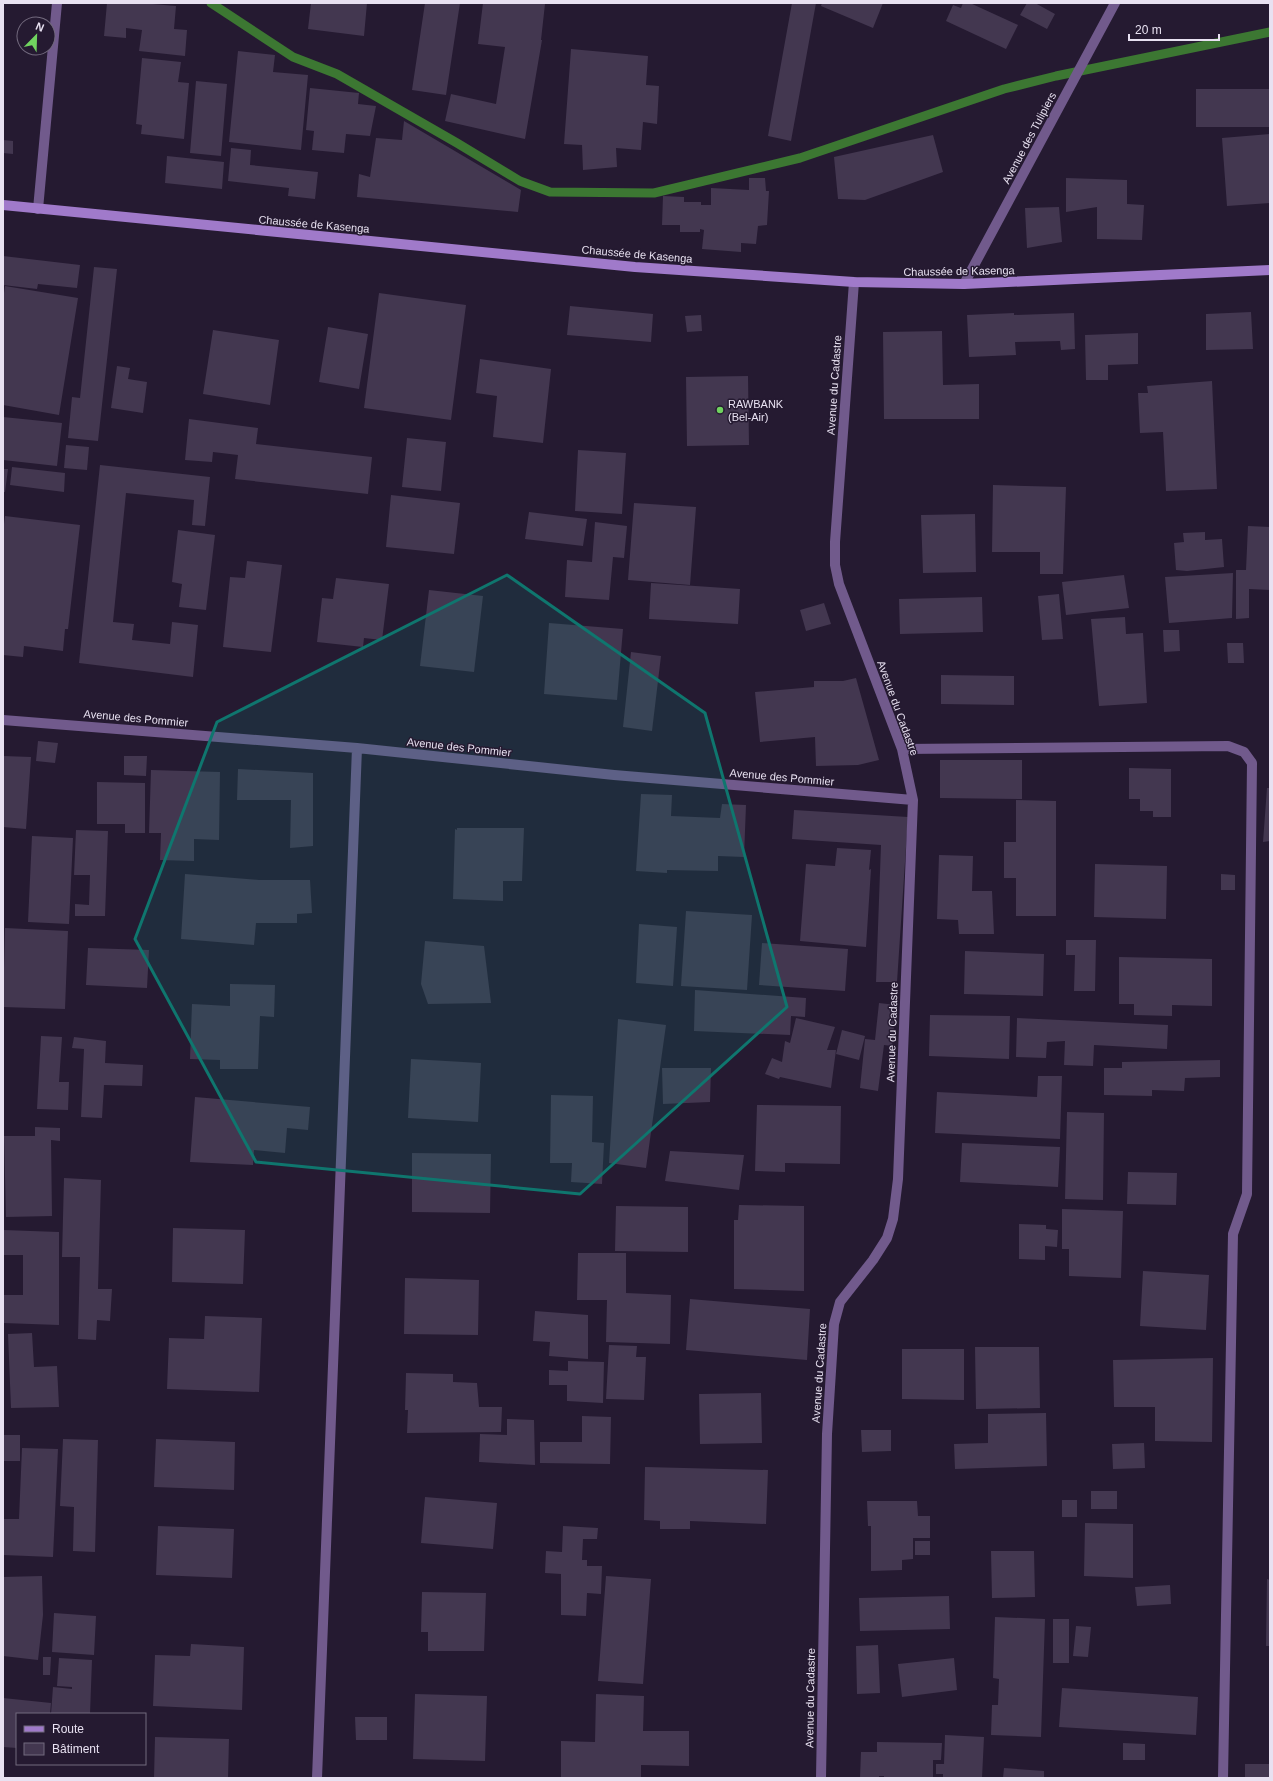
<svg xmlns="http://www.w3.org/2000/svg" width="1273" height="1781" viewBox="0 0 1273 1781" font-family="Helvetica,sans-serif">
<style>
.lines{fill:none;stroke-linecap:round;stroke-linejoin:round}
.stream{stroke:#3c7732;stroke-width:9}
.building{fill:#433750}
.minor{stroke:#715a8c;stroke-width:10}
.tertiary{stroke:#715a8c;stroke-width:10}
.secondary{stroke:#a07aca;stroke-width:10}
.marked{fill:#0f766e;fill-opacity:0.2;stroke:#0f766e;stroke-width:3;stroke-linejoin:round}
.poi-dot{fill:#70d35f;stroke:#251a31;stroke-width:1.5}
.labels{text-anchor:middle;stroke-width:3;stroke-linejoin:round;paint-order:stroke}
.street-label{font-size:11px;fill:#e8e1f1;stroke:#251a31}
.poi-label{font-size:11px;fill:#e8e1f1;stroke:#251a31;text-anchor:start}
</style>
<rect width="100%" height="100%" fill="#251a31"/>
<g class="lines">
<path class="stream" d="M211,3L293,57L337,74L457,143L520,181L550,192L654,193L800,158L1004,89L1056,76L1270,32"/>
</g>
<path class="building" d="M107,3H141L176,6L174,29L187,30L185,56L139,51L142,30L126,28V38L104,36Z
M311,3H367L364,36L308,29Z
M425,3H460L446,95L412,90Z
M483,3L545,4L541,40H542L525,139L445,121L451,94L496,104L505,47L478,44Z
M792,3H816L791,141L768,136Z
M822,3H883L873,28L821,6Z
M963,3H970L1018,25L1006,49L946,21L953,5L961,8Z
M1027,3H1035L1055,14L1047,29L1020,15Z
M571,49L648,56L646,85L659,86L657,124L643,122L641,150L616,148L617,167L583,170L582,145L564,144Z
M238,51L275,55L273,72L308,75L301,150L229,142Z
M142,58L181,62L178,82L189,83L184,139L141,134L142,125L136,124Z
M196,81L227,84L221,156L190,153Z
M310,88L359,93L358,104L376,106L370,136L346,134L344,153L312,150L314,131L306,130Z
M1196,89H1270V127H1196Z
M404,121L521,190L518,212L357,197L359,174L370,177L376,138L402,140Z
M1270,134V203L1227,206L1222,138Z
M933,135L943,172L865,200L838,199L834,157Z
M3,140L13,141V154L3,153Z
M231,148L251,150L250,165L318,172L315,199L288,196L289,188L228,181Z
M167,156L224,162L222,189L165,183Z
M749,178H765L766,191H769L767,225L758,226L756,244L741,243V252L702,249L704,230L700,229V232H680V225H662L663,196L684,197V202H701V205H711V188L749,190Z
M1066,178L1127,180V204L1144,205L1142,240L1097,239V207L1066,212Z
M1059,207L1062,242L1027,248L1025,208Z
M3,256L80,265L77,288L38,284L37,289L3,285Z
M94,267L117,269L98,441L68,438L72,397L80,398Z
M5,286L78,298L59,415L3,405V300Z
M379,293L466,305L451,420L364,408Z
M570,306L653,314L651,342L567,335Z
M1251,312L1253,349L1206,350V314Z
M1014,313V315L1074,313L1075,349L1061,350L1060,341L1015,342L1016,355L969,357L967,315Z
M701,315L702,331L687,332L685,316Z
M328,327L368,334L359,389L319,382Z
M213,330L279,340L270,405L203,394Z
M942,331L943,385L979,384V419H884L883,332Z
M1138,333V364L1108,365V380H1086L1085,335Z
M480,359L551,369L543,443L493,437L497,396L476,393Z
M117,366L130,368L128,379L147,382L143,413L111,408Z
M748,376L749,445L687,446L686,377Z
M1212,381L1217,489L1166,491L1163,432L1140,433L1138,393H1148L1147,386Z
M3,417L62,423L57,466L3,460Z
M189,419L258,428L256,444L372,457L368,494L235,479L238,455L213,452L212,462L185,460Z
M407,438L446,442L441,491L402,487Z
M66,445L89,447L87,470L64,468Z
M578,450L626,453L622,514L575,511Z
M100,465L210,477L205,526L192,525L194,500L126,493L113,622L134,624L132,640L170,644L172,622L198,625L193,677L79,663Z
M12,467L65,473L64,492L10,485Z
M3,469H8L5,492H3Z
M993,485L1066,487L1063,574H1040V552H992Z
M391,495L460,503L454,554L386,547Z
M634,503L696,507L690,585L628,580Z
M529,512L587,519L583,546L525,539Z
M975,514L976,572L923,573L921,515Z
M5,516L80,525L68,629H65L63,651L24,646L23,657L3,655V532Z
M595,522L627,526L624,558L613,557L609,600L565,597L567,560L592,562Z
M1248,526L1270,527V590L1249,589V618L1236,619V570H1246Z
M178,530L215,535L206,610L179,607L182,584L172,582Z
M1205,532V540L1222,539L1224,567L1187,571L1176,570L1174,543L1184,542L1183,533Z
M247,561L282,565L271,652L223,647L230,577L245,578Z
M1233,573L1232,618L1169,623L1165,577Z
M1124,575L1129,608L1066,615L1062,582Z
M336,578L389,584L382,640L364,638L363,647L317,642L322,598L333,599Z
M651,583L740,589L738,624L649,619Z
M429,590L483,596L474,672L420,666Z
M1059,594L1063,639L1042,640L1038,596Z
M982,597L983,632L900,634L899,599Z
M824,603L831,624L806,631L800,610Z
M1125,617L1126,634L1143,633L1147,703L1099,706L1091,619Z
M549,623L623,629L617,700L544,694Z
M1163,630H1179L1180,651L1164,652Z
M1227,643H1243L1244,663H1228Z
M631,652L661,656L652,731L623,727Z
M941,675L1014,676V705L941,704Z
M856,678L879,760L858,765L816,766L815,737L760,742L755,692L814,687V681H843Z
M38,741L58,743L55,763L36,761Z
M3,756L31,757L26,829L3,827Z
M124,756H147L146,776L124,775Z
M940,760H1022V799L940,798Z
M1129,768L1171,769V817H1153V811H1140V799H1129Z
M238,769L313,773V846L290,848L291,800H237Z
M151,770L220,772L219,840L194,839V861L160,860L161,833H149Z
M97,782L145,783V833H125V824H97Z
M1267,788H1270V841L1263,842Z
M641,794L672,795L671,816L720,818L722,804L746,805L744,857L718,856V871L667,870V873L636,871Z
M1016,800L1056,801V916H1016V878H1004V842H1016Z
M794,810L908,817L897,982H876L881,845L792,839Z
M457,828H524L522,881H503V901L453,899L455,829L457,830Z
M76,830L108,831L105,916H75V904L89,905L90,875H74Z
M32,836L73,838L69,924L28,922Z
M837,848L871,850L869,870L871,869L866,947L800,941L806,864L835,866Z
M939,855L973,856L972,891H992L994,934H959L958,920L937,919Z
M1095,864L1167,866L1166,919L1094,917Z
M185,874L259,880H310L312,913L297,914V923H256L254,945L181,939Z
M1221,874L1235,875V890H1221Z
M686,911L752,915L747,990L681,986Z
M639,924L677,927L673,986L636,983Z
M5,928L68,931L65,1009L3,1007Z
M1066,940H1096L1095,991H1074L1075,955H1066Z
M425,941L484,946L491,1003L428,1004L421,984Z
M762,943L848,949L845,991L759,985Z
M88,948L149,950L147,988L86,985Z
M965,951L1044,954L1043,996L964,994Z
M1119,957L1212,959V1006L1172,1005V1016L1134,1015V1004H1119Z
M230,984L275,985L274,1017L260,1016L258,1069H220V1060L190,1059L192,1004L230,1006Z
M695,990L806,998L805,1017L791,1016L790,1035L694,1031Z
M879,1003L896,1005L892,1046L884,1045L878,1091L860,1088L865,1039L875,1040Z
M930,1015L1010,1016L1009,1059L929,1056Z
M796,1018L835,1027L827,1050H836L831,1088L780,1077L779,1079L765,1074L772,1058L782,1062L785,1041L790,1043Z
M1017,1018L1168,1025L1167,1049L1094,1045L1093,1066L1064,1065L1065,1041L1047,1042L1046,1058L1016,1057Z
M618,1019L666,1025L646,1168L609,1163Z
M842,1030L865,1036L859,1060L836,1054Z
M41,1036L62,1037L59,1082H69L68,1110L37,1109Z
M74,1037L106,1041L105,1063L143,1065L142,1086L104,1085L102,1118L81,1117L84,1049L72,1048Z
M411,1059L481,1063L478,1122L408,1118Z
M1220,1060V1077L1185,1078L1184,1091L1152,1090V1096L1104,1095V1068H1122V1062Z
M662,1068H711L710,1102L663,1104Z
M1038,1076H1062L1060,1139L935,1133L937,1092L1037,1097Z
M551,1095L593,1096L592,1142L604,1143L602,1184L571,1182L572,1163H550Z
M195,1097L310,1107L308,1130L287,1128L285,1153L254,1150L253,1165L190,1162Z
M757,1105L841,1106L840,1164L785,1163V1172L755,1171Z
M1067,1112L1104,1113L1103,1200L1065,1199Z
M35,1127L60,1128V1141L51,1140L52,1216L6,1217L4,1136H35Z
M962,1143L1060,1147L1058,1187L960,1182Z
M670,1151L744,1155L739,1190L665,1181Z
M412,1153L491,1154L490,1213L412,1212Z
M1128,1172L1177,1173L1176,1205L1127,1204Z
M64,1178L101,1180L98,1289H112L110,1321L97,1320L96,1340L78,1339L80,1257H62Z
M739,1205L804,1206V1291L734,1289V1220H738Z
M616,1206L688,1207V1252L615,1251Z
M1062,1209L1123,1211L1121,1278L1069,1276V1249H1062Z
M1019,1224L1046,1225V1229L1058,1230L1057,1247L1045,1246V1260L1019,1259Z
M173,1228L245,1230L243,1284L172,1282Z
M3,1230L59,1232V1325L3,1323V1295H23V1255H3Z
M578,1253H626V1293L671,1295L670,1344L606,1342L607,1300H577Z
M1143,1271L1209,1275L1206,1330L1140,1326Z
M405,1278L479,1280L478,1335L404,1334Z
M690,1299L810,1309L807,1360L686,1350Z
M535,1311L588,1315V1359L549,1356L550,1342L533,1341Z
M205,1316L262,1318L259,1392L167,1389L169,1338L204,1339Z
M32,1333L34,1367L57,1366L59,1407L11,1408L8,1334Z
M609,1345L637,1346L636,1357H646L644,1400L606,1399Z
M975,1347H1039L1040,1408L976,1409Z
M902,1349H964V1400L902,1399Z
M1213,1358L1212,1442L1155,1441V1407H1114L1113,1360Z
M568,1361L604,1362L603,1403L567,1401V1385H549V1370L568,1371Z
M406,1373L453,1374V1382L477,1383L479,1407H502L501,1432L407,1433L408,1410H405Z
M761,1393L762,1443L700,1444L699,1394Z
M1046,1413L1047,1466L955,1469L954,1444L988,1443V1414Z
M582,1416L611,1417L610,1464L540,1463V1442H582Z
M507,1419L534,1420L535,1465L479,1462L480,1434L507,1435Z
M861,1430H891V1451L862,1452Z
M3,1435H20V1461H3Z
M63,1439L98,1440L95,1552L73,1551L74,1507L60,1506Z
M156,1439L235,1442L234,1490L154,1487Z
M1144,1443L1145,1468L1113,1469L1112,1444Z
M22,1448L58,1449L53,1557L3,1555L4,1519H19Z
M645,1467L768,1470L766,1524L690,1521V1529H660V1521L644,1520Z
M1091,1491H1117V1509H1091Z
M425,1497L497,1503L493,1549L421,1543Z
M1062,1500H1077V1517H1062Z
M867,1501H917L918,1516H930V1538H913V1559L902,1560V1570L871,1571V1526H868Z
M1085,1523L1133,1524V1578L1084,1576Z
M158,1526L234,1529L232,1578L156,1575Z
M563,1526L598,1528L597,1539H583L582,1560H587V1566H602L601,1594L587,1593L586,1616L561,1615V1574L545,1573L546,1551L562,1552Z
M915,1541H930V1555H915Z
M991,1551H1034L1035,1597L992,1598Z
M42,1576L43,1615L38,1660L3,1656V1577Z
M606,1576L651,1579L643,1684L598,1681Z
M1267,1579L1270,1580V1646H1266Z
M1170,1585L1171,1604L1137,1606L1135,1587Z
M422,1592L486,1593L484,1651H428V1632H421Z
M949,1596L950,1629L860,1631L859,1598Z
M54,1613L96,1616L94,1655L52,1652Z
M995,1617L1045,1619L1041,1737L991,1735L992,1705H998L999,1679L993,1678Z
M1053,1619H1069V1663H1053Z
M1076,1626L1091,1627L1088,1657L1073,1656Z
M191,1644L244,1647L242,1710L153,1706L155,1655L190,1656Z
M878,1645L880,1693L857,1694L856,1646Z
M43,1657H51L50,1675H43Z
M59,1658L92,1660L90,1714H51L53,1687L72,1689V1687L57,1686Z
M954,1658L957,1690L902,1697L898,1664Z
M1062,1688L1198,1697L1196,1735L1059,1727Z
M415,1694L487,1696L485,1761L413,1759Z
M596,1694L644,1696L643,1731H689V1766L641,1765V1778H561V1741L595,1742Z
M3,1698L51,1703L50,1714H17V1748L3,1747Z
M355,1717H387V1740H356Z
M945,1735L984,1737L982,1778H943V1774H936V1764H944Z
M155,1737L229,1739L228,1778H154Z
M877,1742L942,1743L941,1760H933V1777L931,1778H884V1776H879V1778H860L861,1752H877Z
M1123,1743L1145,1744V1760H1123Z
M1245,1764H1270V1778H1245Z
M1004,1768L1044,1771V1778H1003Z"/>
<g class="lines">
<path class="minor" d="M964,284L1115,3
M3,720L357,748L614,775L913,800
M902,749L1228,746L1244,752L1252,763L1247,1194L1233,1234L1223,1778
M317,1778L357,748
M821,1778L827,1434L834,1324L840,1302L873,1260L887,1238L893,1219L898,1179L913,800L902,749L839,584L835,565V542L854,282"/>
<path class="tertiary" d="M38,209L57,3"/>
<path class="secondary" d="M3,205L635,267L854,282L964,284L1270,270"/>
</g>
<path class="marked" d="M507,575L705,713L787,1007L580,1194L256,1162L135,939L217,722Z"/>
<circle class="poi-dot" cx="720" cy="410" r="4"/>
<g class="labels">
<g class="street-label">
<text transform="translate(1029 138) rotate(-62)" y="4">Avenue des Tulipiers</text>
<text transform="translate(314 224) rotate(5)" y="4">Chaussée de Kasenga</text>
<text transform="translate(637 254) rotate(5)" y="4">Chaussée de Kasenga</text>
<text transform="translate(959 271) rotate(-1)" y="4">Chaussée de Kasenga</text>
<text transform="translate(834 385) rotate(-86)" y="4">Avenue du Cadastre</text>
<text transform="translate(898 708) rotate(70)" y="4">Avenue du Cadastre</text>
<text transform="translate(136 718) rotate(5)" y="4">Avenue des Pommier</text>
<text transform="translate(459 747) rotate(6)" y="4">Avenue des Pommier</text>
<text transform="translate(782 777) rotate(5)" y="4">Avenue des Pommier</text>
<text transform="translate(892 1032) rotate(-88)" y="4">Avenue du Cadastre</text>
<text transform="translate(819 1373) rotate(-86)" y="4">Avenue du Cadastre</text>
<text transform="translate(810 1698) rotate(-89)" y="4">Avenue du Cadastre</text>
</g>
<g class="poi-label">
<text x="728" y="408">RAWBANK<tspan x="728" dy="13">(Bel-Air)</tspan></text>
</g>
</g>
<rect width="1273" height="1781" fill="none" stroke="#e8e1f1" stroke-width="8"/>
<rect x="16" y="1713" width="130" height="52" fill="#251a31" stroke="#736a7e"/>
<rect x="24" y="1726" width="20" height="6" fill="#a07aca" stroke="#736a7e"/>
<text x="52" y="1733" font-size="12" fill="#e8e1f1">Route</text>
<rect x="24" y="1743" width="20" height="12" fill="#433750" stroke="#736a7e"/>
<text x="52" y="1753" font-size="12" fill="#e8e1f1">Bâtiment</text>
<g transform="translate(36 36) rotate(23)"><circle r="19" fill="#251a31" stroke="#736a7e"/>
<path d="M0-3L7 15L0 10L-7 15Z" fill="#70d35f"/>
<text y="-6" font-size="11" font-weight="bold" text-anchor="middle" fill="#e8e1f1">N</text>
</g>
<path d="M1129 34v6h90v-6" fill="none" stroke="#e8e1f1" stroke-width="2"/>
<text x="1135" y="34" font-size="12" fill="#e8e1f1" stroke="#251a31" stroke-width="3" paint-order="stroke">20 m</text>
</svg>
